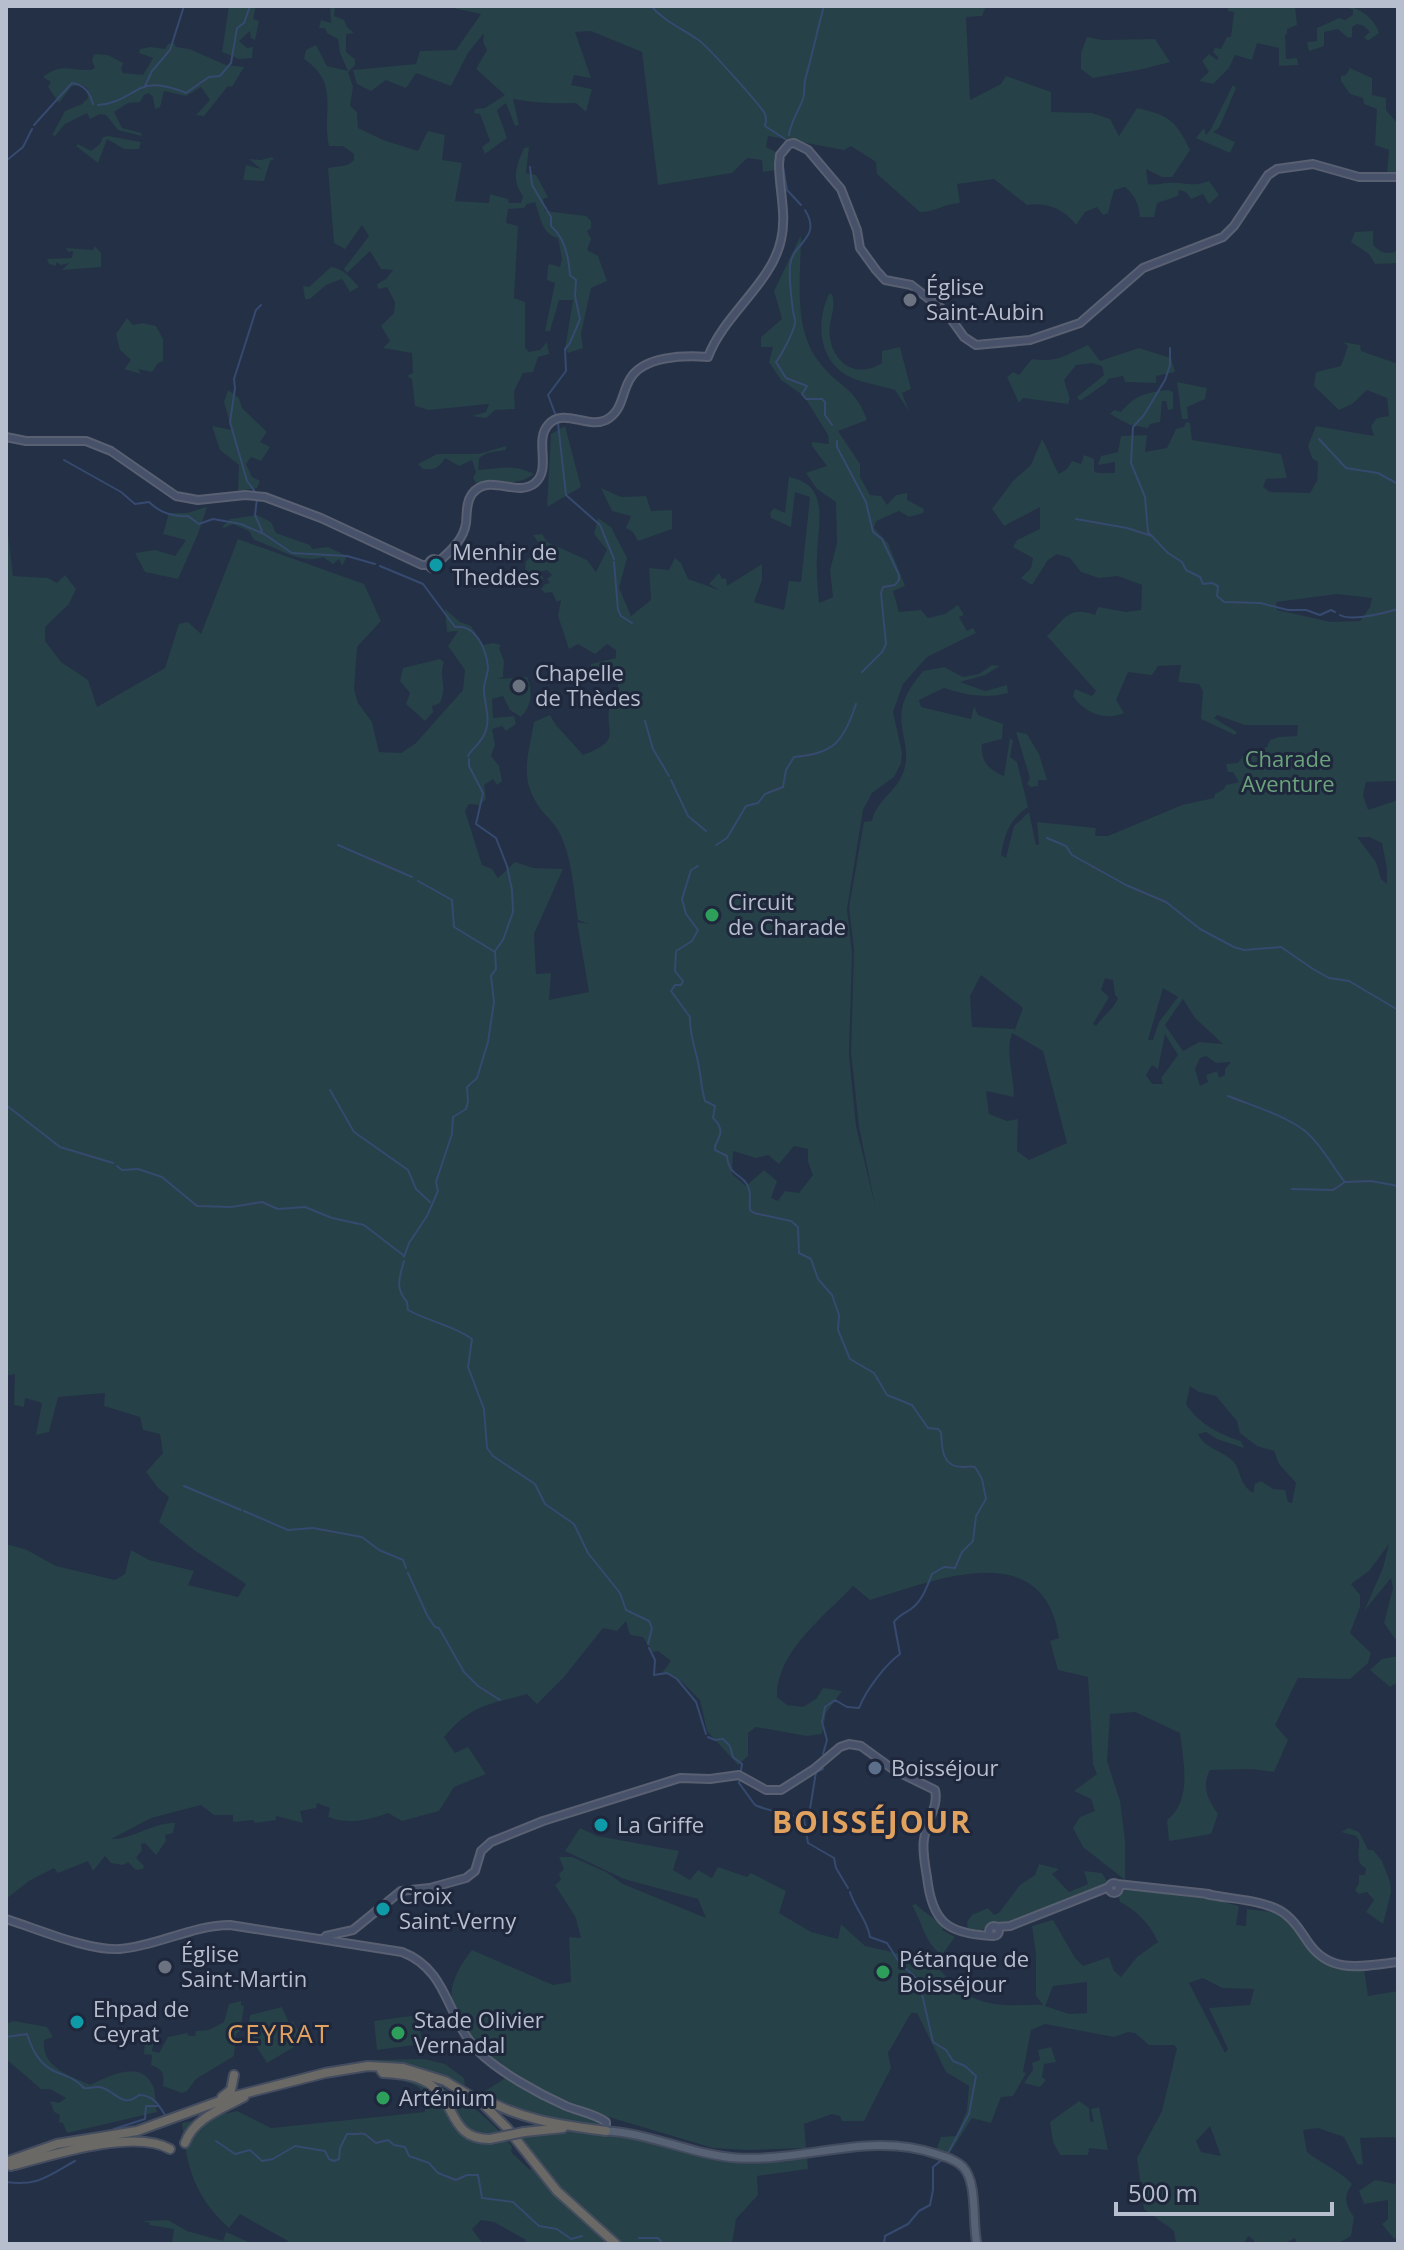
<svg xmlns="http://www.w3.org/2000/svg" width="1404" height="2250" viewBox="0 0 1404 2250" font-family="'Open Sans',sans-serif">
<style>
.green{fill:#264147;fill-rule:evenodd}
.lines{fill:none;stroke-linecap:round;stroke-linejoin:round}
.stream{stroke:#364a6f;stroke-width:2}
.secondary-casing{stroke:#586072;stroke-width:10}
.primary-casing{stroke:#434b5e;stroke-width:11}
.trunk-casing{stroke:#444d60;stroke-width:12}
.secondary{stroke:#475169;stroke-width:6}
.primary{stroke:#576275;stroke-width:7}
.trunk{stroke:#6a6965;stroke-width:8}
.trunk-bridge-casing{stroke:#444d60;stroke-width:12;stroke-linecap:butt}
.trunk-bridge{stroke:#6a6965;stroke-width:8}
.worship-dot{fill:#6b7280;stroke:#1e273b;stroke-width:3}
.culture-dot{fill:#0f9aa8;stroke:#1e273b;stroke-width:3}
.leisure-dot{fill:#2e9e5b;stroke:#1e273b;stroke-width:3}
.service-dot{fill:#5c6f8a;stroke:#1e273b;stroke-width:3}
.labels{text-anchor:middle;stroke-width:6;stroke-linejoin:round;paint-order:stroke}
.poi-label{font-size:22px;fill:#b7bece;stroke:#1e273b;text-anchor:start}
.park-label{font-size:22px;fill:#6ba27c;stroke:#1e273b}
.quarter-label{font-size:26px;letter-spacing:2px;fill:#e1a15f;stroke:#1e273b}
.district-label{font-size:30px;font-weight:bold;letter-spacing:2px;fill:#e1a15f;stroke:#1e273b}
</style>
<rect width="100%" height="100%" fill="#243046"/>
<path class="green" d="M229,6H256L253,19L259,21L255,40L251,38L250,31L239,41L247,48L253,47L252,58L239,59L222,52Z
M330,6H335L334,16L344,20L347,27L354,33L346,34V52L355,59V65L348,72L353,87L350,106L357,112L358,128L383,140L418,151L428,131L445,135L442,160L462,163L455,201L489,203L490,194L508,199L509,203H521L523,196C511,180 516,166 524,148L529,147L526,173L536,175L548,197L543,199L545,211L586,216L591,221V228L587,231L591,239L587,250L598,256L607,281L591,288L581,334L583,348L568,353L565,349L573,300H559L550,331H545L555,283L547,280L548,266L550,264L560,267L562,259L558,238C542,235 540,216 535,202L527,204L524,208L508,209L506,223L518,226L514,298L525,302V348L529,352L540,350L547,342L549,354L538,357L533,372L523,373L514,391L515,409L495,410L486,418L472,416L486,412L489,404L429,410L415,406L412,379L407,376L413,373L412,353L383,348L390,341L381,326L394,313L395,302L387,287L378,289L377,284L386,279L393,270L381,269L370,251L347,273L344,269L369,236L362,225L345,249L334,243L328,168L348,165L354,160V154L343,146H329C321,112 341,84 304,59L306,50L316,45L327,66L348,71L340,53L338,39L327,33L325,28H319L321,20L331,23Z
M444,6H986L982,16L966,17L970,100L1001,84L1006,76L1051,92V112L1092,113L1110,119L1119,136L1137,108C1168,115 1176,120 1190,150L1172,177H1162L1146,169L1148,184C1158,186 1165,182 1175,183C1191,183 1192,187 1209,181L1219,195L1209,204L1203,194L1191,199L1186,192L1179,190L1178,196L1157,203L1154,217H1140C1139,205 1135,195 1125,187L1114,190L1108,213L1103,215L1097,207L1085,212L1076,225C1065,209 1046,202 1027,205L994,179L957,184L960,203C944,204 935,212 920,212L877,174L876,162L851,146L844,150L768,136L766,147L778,153L776,170L763,172L762,160L747,158L732,173L658,185L642,52L591,31L575,32L591,78L574,75L571,85L592,89L586,112L576,103C554,104 534,103 513,99L519,125L515,126L506,103L497,110L507,138L485,154L482,147L490,141L480,114L474,113L475,109L485,108L505,95L476,69L487,50L483,42L484,33L468,53L451,86L416,73L406,88L386,80L371,91L357,84L353,70L416,64L420,51L456,50L481,14Z
M1228,6H1295L1297,25L1287,29V34L1285,35L1286,59L1297,58L1298,65L1279,66V48L1257,43L1252,60L1235,55L1229,68L1213,84L1199,81L1209,72L1202,61L1209,54L1217,60L1218,57L1213,52L1215,48L1221,49L1227,37H1231L1234,12L1228,11Z
M1344,6C1358,6 1375,19 1379,33L1368,41L1364,37L1370,32L1364,26L1357,24L1352,27V37L1348,38L1338,29L1324,32V46L1309,51L1307,42L1317,41V28L1339,18L1345,20L1353,15V10Z
M1087,37L1102,40L1155,39L1170,62L1143,69L1093,78L1081,69V53Z
M174,43L176,47L189,49L226,65L244,67L232,87L228,86L204,116L196,115L210,100L201,87L186,96L164,91L160,107L155,109L153,97L149,93L144,95L140,102L128,103L114,112L122,128L141,133L142,136L118,130L106,115L100,114L90,119L87,113L65,124L55,136L52,135L65,111L82,104L88,98L87,88L80,84L71,87L59,103L48,87L51,82L43,77C61,62 71,71 91,70L95,68L92,61L94,54L108,55L123,63L121,69L123,73L143,75L153,58L139,53L140,49L150,47L165,49L168,44Z
M1350,68L1372,78V95L1386,98V110L1398,124V179L1387,174L1389,150L1375,145L1377,109L1364,104L1363,98L1350,94L1341,81V76L1346,75Z
M1233,85L1236,88L1219,128L1213,132L1235,142L1230,153L1196,138L1204,128L1206,135L1211,129Z
M108,136L141,142L139,149H124L107,139L98,163L76,146L78,144L91,151L100,144L103,137Z
M272,157L274,159L270,161L264,181L243,180L246,165L261,169L249,159L261,160Z
M1373,231V245C1381,253 1387,255 1398,251V263L1375,264L1369,254L1351,242L1355,232Z
M801,235C801,277 792,329 820,363C839,388 855,386 867,420L838,431L860,464V477L870,495L881,496L887,505L896,495L907,493V500L924,509L923,513L909,517L899,511L876,521L874,528L888,543L905,586L893,591L899,612L921,610L928,618L945,614L958,605L964,615L959,617L967,631L973,628L976,633L927,657L903,684L893,712L902,753L901,763L894,777L872,793L863,810L847,909L852,953L849,1055L856,1126L875,1205L859,1127L851,1052L854,949L849,907L864,822L872,821C876,800 898,791 904,770C909,754 904,743 902,727C898,704 909,688 923,671L944,667L963,677L979,674L992,665L1000,666L985,675L960,682L985,691L1007,685L1008,693C987,699 965,695 944,688L919,700L921,707L971,719L974,706L978,715L1003,724L1002,739L982,744C980,761 989,770 1004,776L1010,738L1013,741L1010,757L1017,762L1028,807C1009,820 1005,833 1001,855L1006,858L1014,826L1029,812L1036,845L1039,844L1037,822L1096,828L1095,836H1108L1182,805L1214,798L1215,794L1224,789L1226,785L1239,782L1233,772H1228L1226,764L1238,763L1243,756L1267,747L1270,740L1279,737L1297,736L1298,725H1245L1217,715L1214,718L1237,732L1235,735L1201,719L1203,691L1199,684L1178,682L1181,665L1158,666L1152,675L1128,672L1116,700L1124,713C1105,721 1084,713 1073,696L1075,689L1092,696L1096,691L1047,636C1065,619 1068,605 1095,615L1098,607L1126,612L1141,610L1142,585L1118,576L1099,578L1081,572L1070,558L1057,554L1048,560L1032,585L1021,578L1031,568L1033,558L1013,547L1017,540L1040,529V507L1004,526L992,509L1013,481L1031,465L1042,439C1049,450 1051,462 1059,474L1067,469L1072,461L1081,464L1084,455L1094,459V471L1098,473H1115V462L1098,465L1101,456L1118,452L1121,436L1147,435L1145,452L1167,448L1176,429L1184,427L1186,422L1190,423L1192,440L1281,454L1287,478L1266,479L1263,487L1270,492L1310,493L1317,481L1318,462L1312,458L1308,446L1316,426L1374,436L1371,426L1377,418L1389,416L1387,398L1367,390L1352,404L1339,410L1314,386L1316,372L1341,366L1348,346L1343,342L1360,345L1361,351L1398,364V781L1366,782L1363,795L1368,810L1398,800V1643L1384,1623L1393,1588L1391,1578L1364,1611L1383,1568L1389,1544L1369,1571L1351,1584L1360,1595V1607L1350,1633L1371,1653L1368,1663L1350,1679L1298,1678L1275,1725L1288,1740L1274,1772L1252,1769L1210,1770C1201,1787 1208,1799 1218,1814L1211,1834L1169,1841L1167,1820C1193,1800 1183,1761 1180,1733L1135,1712L1110,1714L1107,1761L1120,1801L1125,1841V1880L1083,1847L1073,1828L1080,1817L1095,1811L1091,1799L1074,1791L1097,1774L1093,1765L1088,1677L1058,1670L1050,1641L1059,1638C1044,1534 934,1581 870,1600L853,1586C824,1617 776,1652 777,1697L787,1705L803,1707L816,1699L823,1688L842,1691L826,1713L822,1734L807,1736L756,1727L748,1733V1756L738,1765L707,1731L700,1700L682,1682L667,1673L661,1674L671,1661L658,1651L652,1652L643,1637L630,1635L626,1621L617,1631L603,1628L564,1677L537,1704L527,1694C488,1705 472,1704 444,1737L455,1753L468,1747L486,1774L454,1787L439,1811L402,1821L388,1813C369,1820 348,1825 328,1817L330,1808L317,1803L316,1808L300,1811L303,1823L276,1816V1820L255,1823L253,1820L233,1822V1815H214L201,1805L151,1818L111,1839C132,1840 153,1822 175,1823L173,1833L165,1835L166,1841L156,1855L145,1843L141,1844L142,1850L136,1858L144,1866L143,1869L136,1870L128,1862L123,1865L111,1863L105,1856L93,1871L88,1861L58,1873L54,1868L29,1881L6,1899V1544L27,1550L56,1566L115,1580L125,1574L131,1550L149,1560L194,1571L188,1585L238,1597L246,1584L194,1550L159,1522L169,1497L158,1488L146,1472L163,1453L160,1434L143,1430L140,1417L104,1406L105,1393L58,1397L49,1432L36,1435L42,1403L25,1398L24,1407L14,1405L15,1374L6,1376V533H8L13,576L48,578L57,583L65,575L76,589L69,604L45,627V641L61,662L88,680L97,707L165,668L179,624L188,622L201,634L238,539L364,584L381,621L357,647L354,689L358,703L372,722L379,752L401,753L416,743L463,690L465,670L448,646L458,631L447,632L445,609L460,622L471,626L483,645L494,643L501,645L499,648L504,661L503,677L497,679L527,677C533,691 532,705 521,717L510,710L503,696L492,699L493,718L514,716L516,724L506,731L502,726L492,729L495,745L491,756L499,766L502,781L497,785L493,779L484,785L486,799L480,805L469,804L465,811L482,865L492,869L498,878L515,862L533,868L563,869L534,934L536,974L551,973L549,1000L589,992L577,922L588,924L578,920C574,895 573,865 563,841C558,827 551,821 542,811C518,779 528,759 534,722L550,715L556,725L583,755C627,738 601,732 611,702L618,698V674H591V664L616,658V650L607,644L595,654L578,644L569,649L558,616L561,600L557,602L552,592L545,593L541,589L545,584L550,583L547,579L552,575L547,570L539,572L544,579L535,581L525,569L526,561L542,547L533,535L542,534L547,542L587,560L596,572L607,550L594,534L598,518L611,527L627,558L619,588L631,616L651,600L649,568L669,570L675,558L681,563L688,579L719,590L709,584L719,573L722,579L726,578L727,586L762,564V580L754,602L784,610L789,581L801,582L810,497L795,492L791,527L771,518L770,513L774,508L785,513L789,477C832,485 817,526 817,557C816,572 818,588 819,603L833,597L830,570L837,543L836,502L817,489L806,473L827,466L812,446V442L829,444L828,435L804,396L781,380L769,362L773,347H761V337L782,319L774,291ZM1337,594L1372,598L1370,607L1360,621L1331,622L1277,610L1276,602ZM1357,837H1369L1382,843L1387,869V884L1381,879L1376,862ZM981,975L1023,1008L1014,1032V1029L972,1027L970,996ZM1105,978L1113,980L1115,995L1118,998C1110,1014 1104,1014 1096,1026L1093,1024L1109,997L1101,990ZM1163,988L1178,997L1159,1022L1153,1040H1148ZM1183,999L1195,1018L1223,1044L1199,1042L1183,1051L1165,1025ZM1012,1033L1043,1051L1067,1143L1029,1160L1017,1151L1018,1119L1007,1121L989,1114L986,1091L1014,1097C1014,1075 1005,1053 1012,1033ZM1165,1034L1178,1055L1161,1078L1163,1084H1152L1146,1075L1152,1065L1158,1069ZM1206,1056L1216,1063L1231,1062L1225,1069V1075L1219,1078L1217,1071L1206,1075L1208,1082L1200,1086L1195,1069L1200,1058ZM794,1146L808,1149V1162L813,1175L799,1193L785,1191L778,1201L771,1198L777,1181L764,1170L746,1186L732,1174L733,1151L756,1158L768,1155L779,1164ZM1190,1386L1199,1392L1216,1396L1237,1421L1240,1433L1257,1446L1274,1451L1279,1464L1296,1483L1292,1503L1288,1502L1285,1490L1273,1489L1261,1481L1255,1484L1253,1493C1238,1483 1242,1471 1233,1461C1222,1450 1205,1449 1198,1434L1206,1432L1217,1439L1244,1448L1241,1441C1220,1435 1198,1423 1186,1404Z
M95,246L101,253V267L62,270L69,263L61,265L56,262V266L49,264L47,259L72,258L73,251L68,252L66,248L93,250Z
M331,267C343,268 352,279 359,287L350,292L342,279L326,285L310,299H305L303,286L309,287Z
M832,294C837,311 827,322 830,338C835,366 858,378 882,363V351L900,347L911,389L902,393L909,411L895,390C880,385 860,383 846,375C818,358 816,321 829,294Z
M127,318L133,325L142,323L156,326L163,339V361L158,363L152,372L138,369L141,374L124,369L131,360L120,350L116,334Z
M1088,345L1100,361L1139,348L1171,358L1175,372L1156,376V383L1125,382L1123,376L1108,379L1106,383L1080,401L1077,397L1104,375L1102,366L1092,363L1076,365L1064,380L1070,399L1068,404L1023,398L1019,403L1007,377L1013,372L1019,375L1032,359C1058,363 1065,355 1088,345Z
M1177,382L1207,388L1205,399L1187,407L1188,419H1182Z
M228,390L239,398L242,408L267,432L260,442L270,447L261,461L251,457L246,464L252,477L260,481L257,488L238,491L239,465L220,450L212,426L232,430L224,402Z
M1168,390L1173,392V409L1168,410L1166,401H1162L1160,422L1150,424L1148,428L1130,425L1110,414L1114,410L1121,412C1135,395 1145,393 1168,390Z
M565,426L581,487L547,507L551,434Z
M506,446V450L487,453L479,458L478,470C499,468 515,464 534,474C517,487 497,481 476,483L473,478L476,472L472,460L459,466L445,458C439,468 435,470 423,469L418,464L437,454H478Z
M601,488L621,497L646,496L651,511L672,510V529L638,541L633,532L626,528L631,516L612,511Z
M207,507L198,534L178,579L145,572L135,553L155,550L175,556L186,540L163,534L169,513H187Z
M257,515L271,522L276,533L310,545L312,549L328,547L347,556L342,566L339,559L333,564L323,557C299,565 277,547 254,540L249,531L233,524L224,528L222,527L230,519Z
M440,659L444,662C438,678 448,684 440,703L432,706L433,712L425,721L406,704L410,693L400,681L403,668Z
M1016,732L1027,734L1039,754L1047,780H1038V786L1031,787L1027,784L1030,778Z
M1398,1656V1682L1390,1687L1370,1670L1382,1659Z
M580,1828L597,1836L679,1851L673,1870L690,1880L698,1870L712,1878L718,1867L747,1877L751,1873L786,1891L779,1913L811,1932L838,1939L841,1924L865,1946L901,1954C914,1971 914,1971 934,1964C957,1988 970,2003 1005,2005C1018,2006 1031,2004 1043,2005L1036,1996V1954L1032,1926L1053,1920L1075,1958L1083,1966L1109,1957L1114,1971L1121,1977L1137,1957L1158,1942C1150,1924 1137,1911 1120,1902L1118,1894L1125,1890L1201,1896L1239,1906L1236,1925L1246,1926L1247,1909L1281,1913L1320,1960L1334,1968L1364,1969L1368,1996L1398,1991V2140L1394,2137L1360,2138L1363,2164L1358,2165L1344,2137L1318,2128L1303,2130L1307,2152C1322,2164 1339,2170 1352,2184C1343,2198 1345,2204 1354,2217L1351,2236L1337,2244H1297L1295,2238L1284,2244H1254V2240L1248,2236L1244,2244H1176L1174,2231L1144,2209L1137,2158L1162,2111L1177,2048L1174,2045H1149L1135,2033L1128,2032L1114,2037L1045,2024L1031,2030L1023,2072L1026,2073L1013,2096L1001,2097L991,2123L972,2118L949,2154L936,2150L941,2137L956,2136L967,2110L969,2086L946,2072L917,2013H911L888,2053L891,2068L864,2121H842L840,2116L832,2114L804,2124L806,2148L748,2150L713,2148L602,2115L600,2128L539,2118L514,2111L482,2093L507,2077C493,2061 455,2021 452,2001C449,1982 461,1964 472,1950L553,1985L571,1982L569,1937L581,1938L576,1918L555,1885L561,1880L559,1874L564,1869L559,1857H572L606,1872L623,1884L706,1918L698,1899L624,1879L565,1851ZM1203,1978L1222,1988L1254,1989L1250,2005L1209,2008L1228,2049L1225,2053L1189,1983ZM1087,1982V2013L1069,2014L1045,2006L1053,1986ZM1210,2126L1221,2156L1201,2152L1196,2141Z
M1349,1828L1359,1832L1368,1850H1373L1382,1861L1390,1882L1391,1892L1383,1924L1366,1912L1374,1900L1367,1892L1359,1894L1355,1890L1359,1883V1875H1365L1366,1868C1354,1864 1360,1849 1359,1840L1356,1836L1341,1832Z
M1039,1864L1059,1869L1052,1874L1069,1892L1088,1884L1084,1871L1102,1873L1108,1883L1097,1891L1005,1925C990,1923 983,1933 968,1932L967,1922L972,1915L988,1908L994,1915L999,1913L1020,1885L1035,1875Z
M916,1904C924,1913 935,1918 944,1927L942,1930L955,1937L942,1955C924,1942 923,1924 912,1905Z
M241,2001V2005L244,2006L240,2031L236,2034L234,2056L196,2079L187,2091L182,2093L163,2086C164,2072 163,2070 151,2065L152,2055L144,2054L145,2040H154L152,2051L159,2053L168,2037L187,2033L189,2036H195L196,2031L209,2030L224,2022L229,2004Z
M282,2007L289,2023L293,2022L304,2041L267,2063L248,2033L250,2015Z
M418,2015L422,2044L377,2050L374,2021Z
M14,2021L47,2027L53,2037L44,2040C41,2067 69,2075 90,2085C108,2077 140,2058 153,2086C156,2093 155,2105 157,2112L67,2133L63,2123L59,2122L60,2115L54,2112L50,2101L59,2103L66,2098L50,2089H41L6,2059V2024Z
M1051,2047L1056,2062L1044,2064L1042,2077L1046,2080L1040,2087L1024,2083L1033,2070L1032,2063L1040,2060L1038,2050Z
M424,2059L445,2064L464,2078L465,2085C434,2074 408,2061 373,2063V2060Z
M377,2074C431,2075 438,2096 467,2136L505,2138L512,2147L511,2152L530,2170L537,2160L518,2136L556,2130L629,2134L715,2158L807,2156L808,2169L757,2176L758,2195L736,2219L732,2244H524L526,2240L494,2222L481,2220L472,2229L483,2244H287L288,2241L240,2214L229,2228C194,2196 187,2168 182,2123L237,2111L271,2128L425,2112V2108L429,2107C424,2090 420,2085 402,2081V2078L378,2076Z
M432,2083C460,2095 481,2112 502,2134C465,2143 450,2108 432,2083Z
M1079,2101L1089,2108L1090,2121L1094,2122L1091,2109L1099,2107L1108,2150L1089,2148L1088,2155H1060L1053,2142L1050,2122Z
M1398,2172V2236L1394,2239L1382,2224L1388,2219V2200L1364,2204L1359,2191L1375,2180L1395,2184Z
M168,2220L187,2231L223,2241L226,2232L253,2244H172L174,2229L149,2225L150,2223L142,2221Z"/>
<g class="lines">
<path class="stream" d="M651,6C664,21 681,28 697,39C706,44 761,106 765,114C767,121 766,120 765,126L785,139
M145,86L152,71L170,50L184,6
M98,105C116,104 125,96 141,88C154,82 174,88 186,93L209,77L220,76L231,63L237,28L244,23L250,6
M34,125L72,83C85,85 90,93 93,104
M789,135C791,121 798,112 803,99C805,93 804,86 805,80C812,56 817,31 824,6
M6,161L23,147L32,129
M782,161L787,190L801,205
M530,167L532,185L551,217V226C565,238 569,257 570,275L576,280L575,296L580,319L570,343L565,349L566,371L548,395L556,416
M805,210C823,239 791,243 790,266C789,281 791,296 793,311C793,312 796,322 795,323C794,331 781,356 776,362L786,378L807,386L802,394L806,399H822L825,402V415L832,425
M1170,348V365L1165,380L1144,415L1133,427L1131,463L1145,497L1148,532L1168,553L1182,562L1186,570L1200,577L1203,584L1212,583L1218,586L1217,596L1224,602L1260,603L1288,610H1306L1320,615L1331,610L1335,612
M558,423L566,495L600,525L614,559
M1319,439L1346,468L1378,473L1398,484
M837,441V447L866,502L873,532L882,539L899,575V580L895,585L883,587L881,593L886,644L882,652L862,672
M64,460L121,492L135,504L149,502C160,513 173,517 188,516L199,524L213,519L241,524L264,534L292,553L347,556L375,564
M256,493L247,481L230,422L235,388L234,379L256,310L261,305
M257,499L255,515L262,531
M1076,519L1127,528L1152,536
M614,562L618,610L621,616L632,623
M380,566L423,584L455,627C476,624 486,649 488,667C488,676 483,684 484,692C485,706 490,717 486,730C483,742 473,747 468,756
M1340,615C1352,622 1384,613 1398,609
M645,721L653,749L669,776
M671,780L688,816L706,831
M1047,838L1066,846L1072,855L1126,885L1166,902L1200,929L1234,947L1244,950L1281,947L1313,969L1329,978L1349,981L1398,1010
M338,845L412,877
M716,845L727,838L746,806L758,803L765,794L783,787L786,770L794,757C834,754 844,741 856,704
M698,866L691,870L682,899L686,914L698,930L692,941L676,951L675,971L683,981L681,985H675L671,991L690,1017C689,1032 695,1048 698,1062C701,1075 701,1088 705,1101L715,1106L713,1118C724,1128 721,1135 715,1146V1150L727,1156C729,1178 744,1173 749,1189C751,1195 749,1203 750,1210L754,1213L791,1221L798,1227L799,1253L811,1259L818,1279L832,1295L839,1315L838,1330L850,1359L874,1373L887,1395L912,1405L928,1428L938,1429L941,1432C942,1446 941,1467 962,1467C967,1467 971,1466 975,1467L982,1479L986,1499L976,1516L973,1541L962,1552L955,1568L944,1567L932,1574C927,1587 922,1601 911,1609C904,1614 899,1615 894,1622L900,1654C885,1665 866,1690 859,1708L847,1707L835,1700L825,1707L822,1722L827,1740L823,1754
M418,881L452,900L454,927L495,952
M330,1090L354,1132L408,1170L416,1189L430,1202
M1228,1096C1253,1106 1284,1115 1305,1131C1322,1145 1331,1165 1345,1182
M6,1105L60,1147L113,1163
M117,1166L122,1170L138,1169L162,1177L197,1206L231,1207L262,1202L278,1209L305,1207L332,1218L364,1225L403,1255
M1292,1189L1333,1190L1345,1182L1371,1181L1398,1186
M404,1257L409,1243L427,1216L438,1191L436,1182L452,1134L453,1117L466,1109L468,1101L467,1087L477,1078L488,1042L494,1002L491,976L496,969L495,951L503,940L513,912L512,890L507,866L496,838L476,824L483,793L469,766V759
M404,1261C399,1279 395,1288 407,1302L408,1310C427,1321 455,1326 472,1339L468,1367L484,1409L487,1448L493,1456L535,1484L545,1504L574,1524L588,1553L620,1593L626,1610L649,1621L652,1628L648,1644
M184,1486L241,1510
M244,1511L288,1530L313,1528L362,1537L379,1550L403,1560L406,1568
M408,1573L427,1615L435,1627L439,1628L464,1672L478,1686L500,1700
M649,1648L655,1660L654,1675L667,1673L677,1679L696,1702L706,1734
M708,1737L715,1740L723,1739L730,1746L733,1757L742,1764L739,1783L755,1805C770,1812 788,1813 804,1819
M823,1769L816,1772L810,1809L804,1819L808,1843L834,1858L836,1868L848,1888
M850,1892C855,1909 867,1919 870,1937L887,1943L899,1962L919,1981L933,2042L946,2050L953,2061L965,2066L976,2076L969,2114L947,2155
M6,2037L27,2034C32,2049 38,2063 54,2071C65,2076 75,2078 84,2088C91,2089 97,2085 103,2088C118,2094 123,2108 139,2095C153,2095 159,2105 165,2115
M114,2129L145,2119L146,2106H159
M216,2141L235,2154L250,2150L262,2161L273,2159L295,2146L325,2151L329,2159L334,2161L339,2159L340,2148L347,2134C368,2135 359,2129 376,2143L388,2140L394,2145L405,2147L409,2156L429,2163L438,2173L456,2180L467,2175H478L482,2198L513,2202L539,2226L557,2229L571,2239L582,2236
M6,2182C38,2187 49,2175 75,2161
M639,2238H658L663,2244
M884,2244L885,2236L908,2224L919,2211L930,2205L933,2190V2167L943,2159"/>
<g class="secondary-casing">
<path id="secondary" d="M6,437L26,441H86L111,451L176,496L198,500L245,495L265,497L321,518L422,565H429
M429 564a5 5 0 1 1 10 0a5 5 0 1 1-10 0Z
M438,562C450,552 464,539 466,523C467,513 466,502 472,494C488,472 517,498 535,483C552,468 534,441 548,425C563,407 587,429 606,420C623,411 621,394 630,379C643,356 684,355 708,357C724,314 772,283 781,240C787,215 779,189 779,164L780,155L789,144L794,143L808,150L841,189L857,230L860,248L876,270L885,280L911,285L946,312L964,337L976,345L1030,340L1080,323L1143,268L1223,237L1234,226L1268,175L1277,169L1313,164L1359,177H1398
M1109 1888a5 5 0 1 1 10 0a5 5 0 1 1-10 0Z
M1117,1884L1209,1894
M1206,1894C1228,1899 1258,1899 1279,1910C1292,1917 1300,1930 1308,1942C1330,1975 1363,1966 1398,1962
M6,1919C38,1929 88,1951 120,1949C158,1946 192,1925 230,1925L402,1952C449,1970 446,2018 478,2051C499,2072 539,2094 566,2106C578,2111 596,2114 606,2122V2131
M989 1931a5 5 0 1 1 10 0a5 5 0 1 1-10 0Z
M997,1927L1010,1926L1109,1887
M323,1939L326,1936L353,1930L401,1891L430,1888L466,1878L475,1871L481,1851L491,1842L543,1821L680,1778L710,1779L739,1775L766,1790H781L814,1769L840,1747L849,1744L861,1746L894,1770L935,1790C939,1807 926,1822 924,1839C922,1850 925,1865 927,1877C932,1922 947,1934 992,1936"/>
</g>
<g class="primary-casing">
<path id="primary" d="M606,2131C651,2133 692,2155 737,2158C804,2162 871,2131 936,2154C946,2157 956,2160 963,2167C978,2183 972,2222 977,2244"/>
</g>
<g class="trunk-casing">
<path id="trunk" d="M381,2070L383,2073C400,2074 419,2075 432,2086C457,2105 450,2139 490,2139
M222,2097L231,2090L234,2075
M481,2097C520,2120 562,2125 606,2131
M524,2132L563,2128
M185,2143C194,2118 222,2109 244,2097
M6,2162L57,2144L137,2131L231,2097L325,2073L368,2066L403,2068L445,2081L482,2103L507,2128L557,2191L616,2244
M11,2166C49,2156 134,2128 170,2149"/>
</g>
<use href="#secondary" class="secondary"/>
<use href="#primary" class="primary"/>
<use href="#trunk" class="trunk"/>
<g class="trunk-bridge-casing">
<path id="trunk-bridge" d="M490,2139L524,2132"/>
</g>
<use href="#trunk-bridge" class="trunk-bridge"/>
</g>
<g class="worship-dot">
<circle cx="910" cy="300" r="8"/>
<circle cx="519" cy="686" r="8"/>
<circle cx="165" cy="1967" r="8"/>
</g>
<g class="culture-dot">
<circle cx="436" cy="565" r="8"/>
<circle cx="601" cy="1825" r="8"/>
<circle cx="383" cy="1909" r="8"/>
<circle cx="77" cy="2022" r="8"/>
</g>
<g class="leisure-dot">
<circle cx="712" cy="915" r="8"/>
<circle cx="883" cy="1972" r="8"/>
<circle cx="398" cy="2033" r="8"/>
<circle cx="383" cy="2098" r="8"/>
</g>
<circle class="service-dot" cx="875" cy="1768" r="8"/>
<g class="labels">
<g class="poi-label">
<text x="926" y="295">Église<tspan x="926" dy="25">Saint-Aubin</tspan></text>
<text x="452" y="560">Menhir de<tspan x="452" dy="25">Theddes</tspan></text>
<text x="535" y="681">Chapelle<tspan x="535" dy="25">de Thèdes</tspan></text>
<text x="728" y="910">Circuit<tspan x="728" dy="25">de Charade</tspan></text>
<text x="891" y="1776">Boisséjour</text>
<text x="617" y="1833">La Griffe</text>
<text x="399" y="1904">Croix<tspan x="399" dy="25">Saint-Verny</tspan></text>
<text x="181" y="1962">Église<tspan x="181" dy="25">Saint-Martin</tspan></text>
<text x="899" y="1967">Pétanque de<tspan x="899" dy="25">Boisséjour</tspan></text>
<text x="93" y="2017">Ehpad de<tspan x="93" dy="25">Ceyrat</tspan></text>
<text x="414" y="2028">Stade Olivier<tspan x="414" dy="25">Vernadal</tspan></text>
<text x="399" y="2106">Arténium</text>
</g>
<g class="park-label">
<text x="1288" y="767">Charade<tspan x="1288" dy="25">Aventure</tspan></text>
</g>
<g class="quarter-label">
<text x="279" y="2043">CEYRAT</text>
</g>
<g class="district-label">
<text x="872" y="1833">BOISSÉJOUR</text>
</g>
</g>
<rect width="1404" height="2250" fill="none" stroke="#b7bece" stroke-width="16"/>
<path d="M1116 2202v12h216v-12" fill="none" stroke="#b7bece" stroke-width="4"/>
<text x="1128" y="2202" font-size="24" fill="#b7bece" stroke="#1e273b" stroke-width="6" paint-order="stroke">500 m</text>
</svg>
